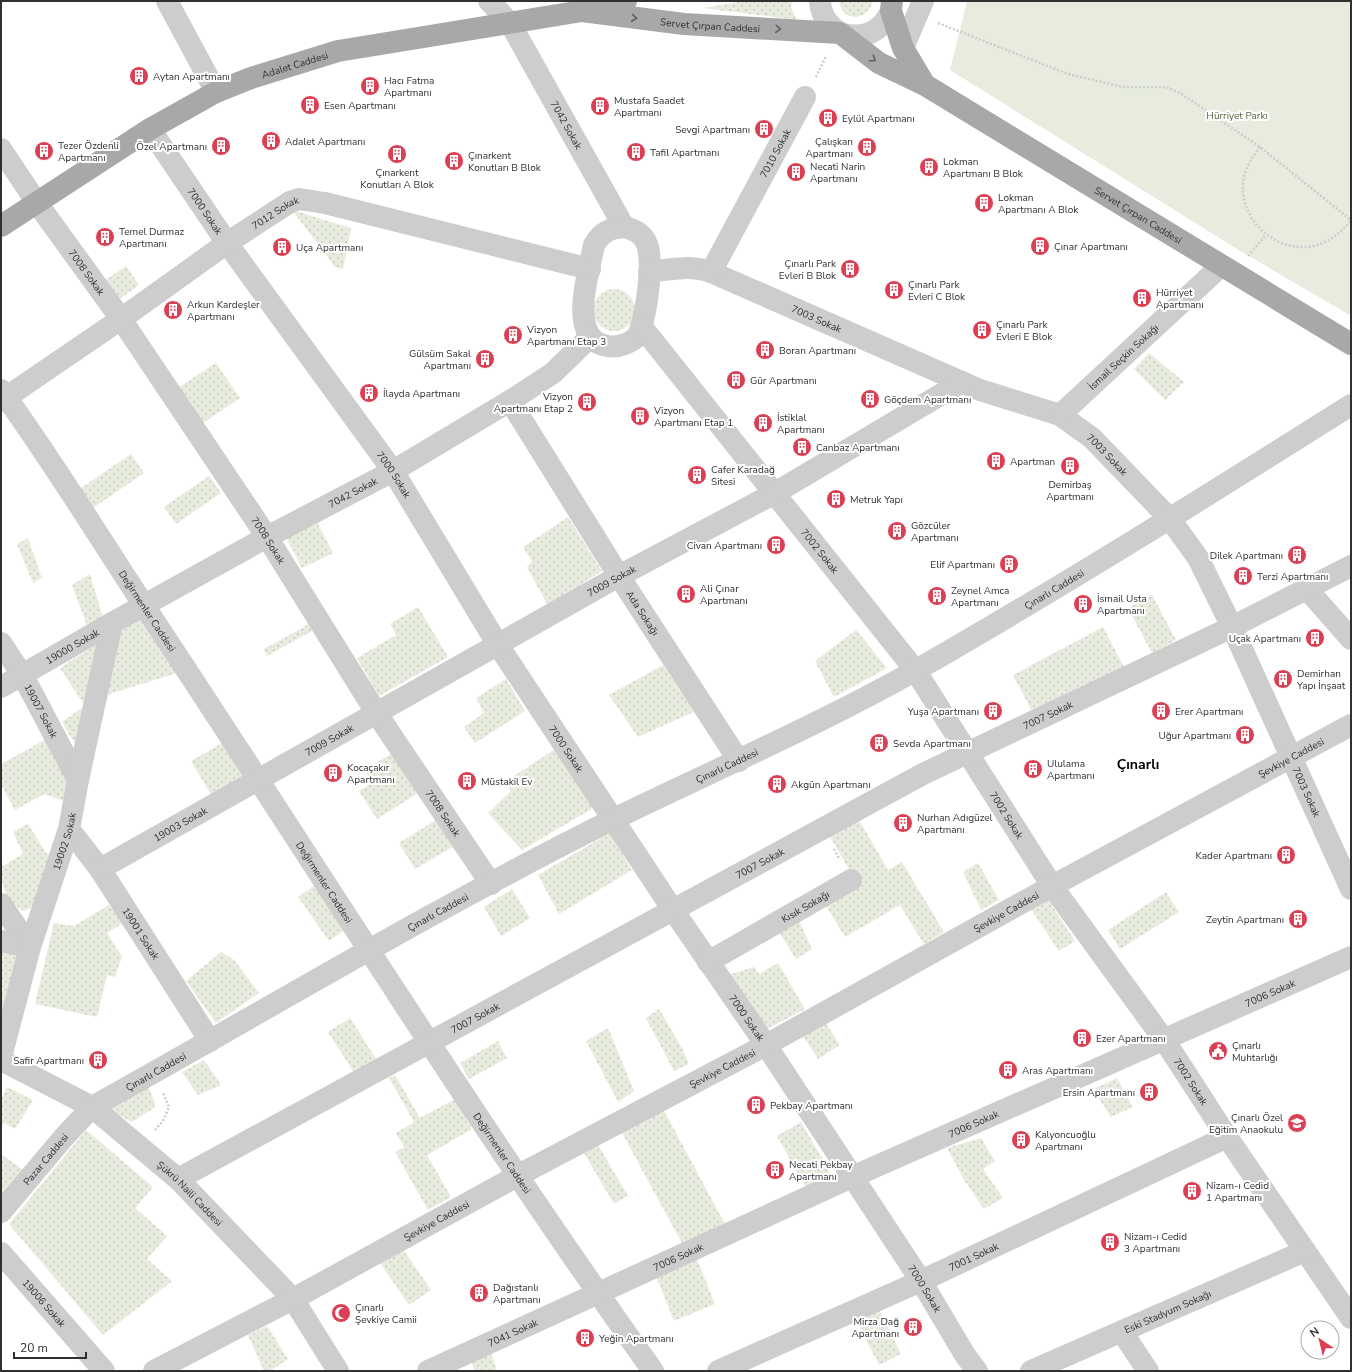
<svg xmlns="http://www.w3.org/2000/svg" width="1352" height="1372" viewBox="0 0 1352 1372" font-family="'Nunito Sans',sans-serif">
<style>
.grass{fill:url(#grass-dots)}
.park{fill:#e7ecdf}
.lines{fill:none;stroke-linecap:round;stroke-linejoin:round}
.path{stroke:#cdcdcd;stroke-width:2.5;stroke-dasharray:2 2;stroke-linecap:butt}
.minor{stroke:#cdcdcd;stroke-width:22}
.major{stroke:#a8a8a8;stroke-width:22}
.oneway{stroke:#606060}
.labels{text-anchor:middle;stroke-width:4;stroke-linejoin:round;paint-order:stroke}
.street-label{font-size:10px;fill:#303030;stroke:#fff}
.poi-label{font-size:10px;fill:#303030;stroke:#fff;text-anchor:start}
.park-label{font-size:10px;fill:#566940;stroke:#fff}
.district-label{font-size:14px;font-weight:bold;fill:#000;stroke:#fff}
</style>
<defs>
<pattern id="grass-dots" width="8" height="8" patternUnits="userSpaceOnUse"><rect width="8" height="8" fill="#e7ecdf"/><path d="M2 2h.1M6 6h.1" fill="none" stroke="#c6cbc0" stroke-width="1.8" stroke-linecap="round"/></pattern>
</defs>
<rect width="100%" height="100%" fill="#fff"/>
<path class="grass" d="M744,1H792L791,7L797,20L703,8Z
M839,1H873V2C867,22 842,22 839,1Z
M292,210L351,228L343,269L335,267Z
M126,266L139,285L114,303L100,284Z
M593 310a21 21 0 1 1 42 0a21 21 0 1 1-42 0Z
M1149,353L1184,382L1165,400L1134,369Z
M216,363L240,398L197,427L173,391Z
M131,454L144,473L87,512L74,493Z
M209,476L221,493L176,524L164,507Z
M568,517L602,571L548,606L527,567L532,561L523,547Z
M317,522L333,553L302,568L286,537Z
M28,538L42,578L33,583L17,544Z
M90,574L103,618L88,628L72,585Z
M1152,595L1176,640L1152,653L1128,608Z
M418,607L448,657L379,696L357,658L396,635L390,624Z
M144,614L177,673L103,696L115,632Z
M309,624L312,631L267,656L264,649Z
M1103,627L1124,667L1034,715L1013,675Z
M856,630L887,668L834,697L815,661Z
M103,640L78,749L62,722L85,706L60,668Z
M663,665L694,712L638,737L609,695Z
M506,679L525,711L475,743L464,727L484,713L476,698Z
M48,738L70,777L64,801L44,794L15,810L1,785V764Z
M224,742L245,777L212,796L191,761Z
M555,749L595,807L522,850L488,813L511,791L505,782Z
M392,753L418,793L377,819L359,791L372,783L365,770Z
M439,818L456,845L415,869L399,843Z
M858,818L888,870L902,862L944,932L924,944L900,905L845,937L823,901L856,881L829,835Z
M28,824L46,853L52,856L41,903L24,911C5,900 1,887 1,867L23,854L13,832Z
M610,833L632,870L559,914L538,875Z
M978,863L999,900L981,910L963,872Z
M318,883L349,927L329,941L298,897Z
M512,889L530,918L501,936L484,907Z
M1166,892L1179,912L1120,949L1108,930Z
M1047,898L1075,941L1059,951L1031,909Z
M109,905L125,922L107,933L122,957L115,977L107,975L97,1017L35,1004L54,923L74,926Z
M796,914L812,949L796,959L775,926Z
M1,947L25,951L1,1040Z
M221,952L234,960L259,993L216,1023L186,981Z
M778,963L805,1009L765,1030L728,975L754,967L759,974Z
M659,1009L682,1048L689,1064L674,1071L646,1018Z
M350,1018L378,1062L356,1076L328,1032Z
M825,1022L840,1045L818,1059L803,1036Z
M608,1028L634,1091L618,1102L586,1041Z
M498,1041L507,1058L469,1079L460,1063Z
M204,1060L221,1085L198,1095L182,1072Z
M395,1075L420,1118L455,1099L472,1129L427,1155L451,1197L428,1210L395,1152L404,1147L396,1133L414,1122L389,1078Z
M1117,1078L1133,1107L1111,1117L1093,1089Z
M147,1084L155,1103L154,1108L132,1122L109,1110Z
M7,1087L33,1100L15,1129L4,1123L1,1127V1100Z
M663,1109L725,1224L684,1247L621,1131Z
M801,1122L831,1174L806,1188L777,1136Z
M86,1130L153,1187L135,1208L167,1236L147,1259L172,1281L103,1335L9,1224Z
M981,1138L995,1161L983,1169L1003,1198L984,1209L964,1180L947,1148Z
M598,1145L628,1196L614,1204L584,1153Z
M1,1154L28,1173L1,1207Z
M402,1248L431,1290L409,1305L380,1263Z
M697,1259L715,1304L674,1321L656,1276Z
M879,1310L901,1354L879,1365L857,1322Z
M267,1326L288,1359L270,1371H264L248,1335Z
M491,1352L497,1371H475L470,1360Z"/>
<path class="park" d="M967,1H1351V316L1237,249L950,70Z"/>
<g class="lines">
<path class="path" d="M938,23L1068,74L1123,87H1166L1180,93L1260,147L1351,220
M816,77L826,56
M1260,147C1252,158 1244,169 1243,183C1240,221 1276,253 1313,246C1328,243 1340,233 1351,221
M1248,256L1266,235
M834,849L840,860
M155,1130L163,1121L169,1107L163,1093"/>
<g class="minor">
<path d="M167,1L216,92"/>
<path id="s1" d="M489,1L510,23L624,227"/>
<path d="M820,1C821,16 828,25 840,33"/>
<path d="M843,34C865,39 881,32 891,11"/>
<path d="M903,48L923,1"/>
<path id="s2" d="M150,129L227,243L393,471L498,645L673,910L766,1045L921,1281L965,1355L977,1371"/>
<path id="s3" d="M1,149L37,203L121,319L267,537L377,714L491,884"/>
<path d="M624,227C633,229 642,233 646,242C655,258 646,321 637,337C627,345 616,349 603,345C568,334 589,272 594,245C601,233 609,228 624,227Z"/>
<path id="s4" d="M649,272C671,269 690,265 711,272L980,390L1060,415L1092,438L1170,519L1198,558L1232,627L1351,889"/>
<path id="s5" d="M711,272L805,97"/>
<path id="s6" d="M642,327L915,670L1052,886L1165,1041L1227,1137L1351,1318"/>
<path id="s7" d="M1,390C52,460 97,534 145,607C314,862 475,1122 653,1371"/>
<path id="s8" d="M1,401L121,319L227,243L290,202L299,199L325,203L590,269"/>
<path id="s9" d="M510,401L619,576L739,761"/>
<path id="s10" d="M1060,415L1221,266"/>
<path d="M1306,588L1351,639"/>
<path id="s11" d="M1,643L23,676L78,780"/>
<path id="s12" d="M1,687L112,623L267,537L393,471L510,401L553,373L590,337"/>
<path id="s13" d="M69,829L100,869L210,1041"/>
<path id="s14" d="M100,869L619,576L775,493L962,382"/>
<path d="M1,904L30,947"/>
<path d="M1,941L30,947"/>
<path id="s15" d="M708,962L851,880"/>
<path id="s16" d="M1,1057L30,947L69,829L78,780L112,623"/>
<path id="s17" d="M1,1060L92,1107L178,1179L293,1299L338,1371"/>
<path id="s18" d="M178,1179L923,774L1232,627L1351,566"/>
<path id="s19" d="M1,1212L64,1137L92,1107C265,1011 435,908 612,820C714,770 819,725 918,669C1065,585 1208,495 1351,405"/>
<path id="s20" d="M1,1253L104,1371"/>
<path d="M1122,1332L1148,1371"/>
<path id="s21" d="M154,1371L293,1299L517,1176L766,1045L1052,886L1351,725"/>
<path id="s22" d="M428,1371L852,1177L1351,957"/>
<path id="s23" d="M718,1371L921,1281L1227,1137"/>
<path id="s24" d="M1031,1371L1305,1251"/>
</g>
<g class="major">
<path d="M892,1L891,11L903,48L925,85"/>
<path id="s25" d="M582,11L684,24L840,33L879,63L925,85L1351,344"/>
<path id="s26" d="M1,226L150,129L216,92L251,78L338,51L582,11L626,1"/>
</g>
</g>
<defs><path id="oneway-chevron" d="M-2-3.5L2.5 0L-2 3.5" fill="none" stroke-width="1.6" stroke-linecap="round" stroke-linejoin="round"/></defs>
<g class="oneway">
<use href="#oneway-chevron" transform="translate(634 18) rotate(8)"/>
<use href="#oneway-chevron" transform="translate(778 29) rotate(3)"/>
<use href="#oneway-chevron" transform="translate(873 59) rotate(35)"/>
</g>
<defs>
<g id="building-disc" transform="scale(1)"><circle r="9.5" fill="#db3f54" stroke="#fff"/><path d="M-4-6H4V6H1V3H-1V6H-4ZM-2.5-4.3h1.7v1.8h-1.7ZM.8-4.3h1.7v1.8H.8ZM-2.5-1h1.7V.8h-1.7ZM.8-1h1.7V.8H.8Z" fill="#fff"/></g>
<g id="civic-disc" transform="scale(1)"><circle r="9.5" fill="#db3f54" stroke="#fff"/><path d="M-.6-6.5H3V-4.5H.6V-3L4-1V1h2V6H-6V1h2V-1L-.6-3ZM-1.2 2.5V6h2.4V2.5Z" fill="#fff"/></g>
<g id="school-disc" transform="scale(1)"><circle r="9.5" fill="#db3f54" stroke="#fff"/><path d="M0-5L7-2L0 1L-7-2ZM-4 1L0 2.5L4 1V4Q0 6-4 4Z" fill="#fff"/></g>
<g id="mosque-disc" transform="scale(1)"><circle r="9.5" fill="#db3f54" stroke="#fff"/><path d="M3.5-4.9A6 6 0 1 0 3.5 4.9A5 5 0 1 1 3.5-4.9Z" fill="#fff"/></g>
</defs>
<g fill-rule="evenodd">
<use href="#building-disc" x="139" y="76"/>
<use href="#building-disc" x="370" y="86"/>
<use href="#building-disc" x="310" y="105"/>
<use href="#building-disc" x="600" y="106"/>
<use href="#building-disc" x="828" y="118"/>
<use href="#building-disc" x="764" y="129"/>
<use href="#building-disc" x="271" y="141"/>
<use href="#building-disc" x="221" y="146"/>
<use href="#building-disc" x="867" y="147"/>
<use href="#building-disc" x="44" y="151"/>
<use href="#building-disc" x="636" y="152"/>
<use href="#building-disc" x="397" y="154"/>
<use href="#building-disc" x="454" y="161"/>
<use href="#building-disc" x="929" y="167"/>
<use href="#building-disc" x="796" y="172"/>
<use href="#building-disc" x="984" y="203"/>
<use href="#building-disc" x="105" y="237"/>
<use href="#building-disc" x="1040" y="246"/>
<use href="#building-disc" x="282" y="247"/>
<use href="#building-disc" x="850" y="269"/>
<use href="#building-disc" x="894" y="290"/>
<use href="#building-disc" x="1142" y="298"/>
<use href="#building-disc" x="173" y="310"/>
<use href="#building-disc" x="982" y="330"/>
<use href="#building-disc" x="513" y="335"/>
<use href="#building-disc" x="765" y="350"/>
<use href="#building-disc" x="485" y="359"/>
<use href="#building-disc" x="736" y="380"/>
<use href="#building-disc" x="369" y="393"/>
<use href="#building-disc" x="870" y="399"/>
<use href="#building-disc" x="587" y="402"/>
<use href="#building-disc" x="640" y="416"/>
<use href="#building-disc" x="763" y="423"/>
<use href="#building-disc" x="802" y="447"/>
<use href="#building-disc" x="996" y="461"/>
<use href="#building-disc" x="1070" y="466"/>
<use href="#building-disc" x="697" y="475"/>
<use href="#building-disc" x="836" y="499"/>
<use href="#building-disc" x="897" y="531"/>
<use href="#building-disc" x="776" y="545"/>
<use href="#building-disc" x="1297" y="555"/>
<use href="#building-disc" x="1009" y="564"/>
<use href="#building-disc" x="1243" y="576"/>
<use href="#building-disc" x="686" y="594"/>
<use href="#building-disc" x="937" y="596"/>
<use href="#building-disc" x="1083" y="604"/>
<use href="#building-disc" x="1315" y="638"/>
<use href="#building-disc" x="1283" y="679"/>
<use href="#building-disc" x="993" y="711"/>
<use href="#building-disc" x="1161" y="711"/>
<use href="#building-disc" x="1245" y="735"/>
<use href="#building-disc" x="879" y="743"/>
<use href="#building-disc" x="1033" y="769"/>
<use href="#building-disc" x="333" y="773"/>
<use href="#building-disc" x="467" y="781"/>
<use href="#building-disc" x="777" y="784"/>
<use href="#building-disc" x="903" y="823"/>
<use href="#building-disc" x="1286" y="855"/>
<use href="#building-disc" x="1298" y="919"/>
<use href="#building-disc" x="1082" y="1038"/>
<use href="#civic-disc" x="1218" y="1051"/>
<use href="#building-disc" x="98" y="1060"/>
<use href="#building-disc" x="1008" y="1070"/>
<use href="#building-disc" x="1149" y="1092"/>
<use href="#building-disc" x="756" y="1105"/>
<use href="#school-disc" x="1297" y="1123"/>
<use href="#building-disc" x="1021" y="1140"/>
<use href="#building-disc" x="775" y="1170"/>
<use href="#building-disc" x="1192" y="1191"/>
<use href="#building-disc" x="1110" y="1242"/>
<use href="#building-disc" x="479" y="1293"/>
<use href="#mosque-disc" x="341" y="1313"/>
<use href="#building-disc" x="913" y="1327"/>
<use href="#building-disc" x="585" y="1338"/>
</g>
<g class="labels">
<g class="street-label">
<text dy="4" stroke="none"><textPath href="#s25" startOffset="129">Servet Çırpan Caddesi</textPath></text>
<text dy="4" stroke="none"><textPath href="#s26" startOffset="337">Adalet Caddesi</textPath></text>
<text dy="4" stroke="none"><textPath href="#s1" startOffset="147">7042 Sokak</textPath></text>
<text dy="4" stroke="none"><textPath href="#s5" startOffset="135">7010 Sokak</textPath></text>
<text dy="4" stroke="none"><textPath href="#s2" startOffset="99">7000 Sokak</textPath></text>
<text dy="4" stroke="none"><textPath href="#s8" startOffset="333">7012 Sokak</textPath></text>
<text dy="4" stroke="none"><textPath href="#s25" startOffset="609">Servet Çırpan Caddesi</textPath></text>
<text dy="4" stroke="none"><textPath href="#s3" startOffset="150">7008 Sokak</textPath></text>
<text dy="4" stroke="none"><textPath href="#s4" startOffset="178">7003 Sokak</textPath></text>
<text dy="4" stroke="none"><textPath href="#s10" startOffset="86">İsmail Seçkin Sokağı</textPath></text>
<text dy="4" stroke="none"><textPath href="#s4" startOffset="502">7003 Sokak</textPath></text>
<text dy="4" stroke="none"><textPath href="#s2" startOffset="423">7000 Sokak</textPath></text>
<text dy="4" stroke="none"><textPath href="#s12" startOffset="402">7042 Sokak</textPath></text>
<text dy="4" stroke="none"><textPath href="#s3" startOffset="474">7008 Sokak</textPath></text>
<text dy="4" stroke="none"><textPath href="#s6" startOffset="286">7002 Sokak</textPath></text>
<text dy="4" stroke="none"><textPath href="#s14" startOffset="587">7009 Sokak</textPath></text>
<text dy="4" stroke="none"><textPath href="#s19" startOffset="1232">Çınarlı Caddesi</textPath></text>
<text dy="4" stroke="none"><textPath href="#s7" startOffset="265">Değirmenler Caddesi</textPath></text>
<text dy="4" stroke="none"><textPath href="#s9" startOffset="250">Ada Sokağı</textPath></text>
<text dy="4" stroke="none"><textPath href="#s12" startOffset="82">19000 Sokak</textPath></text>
<text dy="4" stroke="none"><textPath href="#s11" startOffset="79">19007 Sokak</textPath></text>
<text dy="4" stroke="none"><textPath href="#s18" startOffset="986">7007 Sokak</textPath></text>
<text dy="4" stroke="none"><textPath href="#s14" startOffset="263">7009 Sokak</textPath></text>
<text dy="4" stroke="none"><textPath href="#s2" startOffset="747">7000 Sokak</textPath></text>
<text dy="4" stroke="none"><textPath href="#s21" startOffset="1292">Şevkiye Caddesi</textPath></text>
<text dy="4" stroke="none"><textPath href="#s19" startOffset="860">Çınarlı Caddesi</textPath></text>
<text dy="4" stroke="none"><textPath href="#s4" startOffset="898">7003 Sokak</textPath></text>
<text dy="4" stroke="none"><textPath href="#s3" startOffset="798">7008 Sokak</textPath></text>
<text dy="4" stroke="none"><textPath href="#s6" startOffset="610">7002 Sokak</textPath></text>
<text dy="4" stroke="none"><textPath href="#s14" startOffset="92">19003 Sokak</textPath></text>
<text dy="4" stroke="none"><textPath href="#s16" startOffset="225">19002 Sokak</textPath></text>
<text dy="4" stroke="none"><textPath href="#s18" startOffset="662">7007 Sokak</textPath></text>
<text dy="4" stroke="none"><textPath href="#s7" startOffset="589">Değirmenler Caddesi</textPath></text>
<text dy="4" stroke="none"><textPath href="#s15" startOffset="112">Kısık Sokağı</textPath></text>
<text dy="4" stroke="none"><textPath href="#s21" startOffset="968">Şevkiye Caddesi</textPath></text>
<text dy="4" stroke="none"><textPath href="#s19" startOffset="536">Çınarlı Caddesi</textPath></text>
<text dy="4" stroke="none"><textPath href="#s13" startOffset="127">19001 Sokak</textPath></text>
<text dy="4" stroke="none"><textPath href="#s22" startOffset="923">7006 Sokak</textPath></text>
<text dy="4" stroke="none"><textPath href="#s2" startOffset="1071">7000 Sokak</textPath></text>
<text dy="4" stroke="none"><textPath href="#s18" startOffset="338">7007 Sokak</textPath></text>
<text dy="4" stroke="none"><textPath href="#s21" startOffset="644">Şevkiye Caddesi</textPath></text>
<text dy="4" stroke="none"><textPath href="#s19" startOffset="212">Çınarlı Caddesi</textPath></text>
<text dy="4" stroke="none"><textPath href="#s6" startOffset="934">7002 Sokak</textPath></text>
<text dy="4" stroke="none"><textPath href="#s22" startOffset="599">7006 Sokak</textPath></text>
<text dy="4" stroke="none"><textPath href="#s7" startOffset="913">Değirmenler Caddesi</textPath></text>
<text dy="4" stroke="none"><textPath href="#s19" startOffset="69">Pazar Caddesi</textPath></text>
<text dy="4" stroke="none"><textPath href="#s17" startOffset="233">Şükrü Naili Caddesi</textPath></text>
<text dy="4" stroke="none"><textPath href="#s21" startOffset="320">Şevkiye Caddesi</textPath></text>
<text dy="4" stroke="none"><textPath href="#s23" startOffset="280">7001 Sokak</textPath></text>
<text dy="4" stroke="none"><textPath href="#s22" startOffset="275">7006 Sokak</textPath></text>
<text dy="4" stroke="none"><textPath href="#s2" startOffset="1395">7000 Sokak</textPath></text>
<text dy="4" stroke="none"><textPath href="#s20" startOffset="66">19006 Sokak</textPath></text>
<text dy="4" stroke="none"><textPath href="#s24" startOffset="149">Eski Stadyum Sokağı</textPath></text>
<text dy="4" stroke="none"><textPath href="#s22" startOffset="93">7041 Sokak</textPath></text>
</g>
<g class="poi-label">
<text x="153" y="80">Aytan Apartmanı</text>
<text x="384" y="84">Hacı Fatma<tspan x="384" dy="12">Apartmanı</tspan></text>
<text x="614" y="104">Mustafa Saadet<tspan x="614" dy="12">Apartmanı</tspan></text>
<text x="324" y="109">Esen Apartmanı</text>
<text x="842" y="122">Eylül Apartmanı</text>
<text x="750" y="133" text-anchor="end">Sevgi Apartmanı</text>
<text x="285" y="145">Adalet Apartmanı</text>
<text x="853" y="145" text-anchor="end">Çalışkan<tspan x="853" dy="12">Apartmanı</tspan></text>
<text x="58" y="149">Tezer Özdenli<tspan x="58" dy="12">Apartmanı</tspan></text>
<text x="207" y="150" text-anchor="end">Özel Apartmanı</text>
<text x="650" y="156">Tafil Apartmanı</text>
<text x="468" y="159">Çınarkent<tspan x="468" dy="12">Konutları B Blok</tspan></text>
<text x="943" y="165">Lokman<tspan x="943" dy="12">Apartmanı B Blok</tspan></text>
<text x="810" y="170">Necati Narin<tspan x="810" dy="12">Apartmanı</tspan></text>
<text x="397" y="176" text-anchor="middle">Çınarkent<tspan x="397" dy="12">Konutları A Blok</tspan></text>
<text x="998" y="201">Lokman<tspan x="998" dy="12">Apartmanı A Blok</tspan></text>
<text x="119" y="235">Temel Durmaz<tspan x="119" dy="12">Apartmanı</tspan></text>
<text x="1054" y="250">Çınar Apartmanı</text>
<text x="296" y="251">Uça Apartmanı</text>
<text x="836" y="267" text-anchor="end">Çınarlı Park<tspan x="836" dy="12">Evleri B Blok</tspan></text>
<text x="908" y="288">Çınarlı Park<tspan x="908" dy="12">Evleri C Blok</tspan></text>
<text x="1156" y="296">Hürriyet<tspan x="1156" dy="12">Apartmanı</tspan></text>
<text x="187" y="308">Arkun Kardeşler<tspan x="187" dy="12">Apartmanı</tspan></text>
<text x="996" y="328">Çınarlı Park<tspan x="996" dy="12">Evleri E Blok</tspan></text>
<text x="527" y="333">Vizyon<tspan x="527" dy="12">Apartmanı Etap 3</tspan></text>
<text x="779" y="354">Boran Apartmanı</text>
<text x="471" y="357" text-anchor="end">Gülsüm Sakal<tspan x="471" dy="12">Apartmanı</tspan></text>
<text x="750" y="384">Gür Apartmanı</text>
<text x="383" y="397">İlayda Apartmanı</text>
<text x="573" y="400" text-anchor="end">Vizyon<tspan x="573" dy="12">Apartmanı Etap 2</tspan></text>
<text x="884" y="403">Göçdem Apartmanı</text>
<text x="654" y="414">Vizyon<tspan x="654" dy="12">Apartmanı Etap 1</tspan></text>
<text x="777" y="421">İstiklal<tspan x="777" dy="12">Apartmanı</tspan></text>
<text x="816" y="451">Canbaz Apartmanı</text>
<text x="1010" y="465">Apartman</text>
<text x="711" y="473">Cafer Karadağ<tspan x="711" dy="12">Sitesi</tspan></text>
<text x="1070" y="488" text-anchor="middle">Demirbaş<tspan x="1070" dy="12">Apartmanı</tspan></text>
<text x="850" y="503">Metruk Yapı</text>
<text x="911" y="529">Gözcüler<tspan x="911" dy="12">Apartmanı</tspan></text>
<text x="762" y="549" text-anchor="end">Civan Apartmanı</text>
<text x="1283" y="559" text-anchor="end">Dilek Apartmanı</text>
<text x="995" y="568" text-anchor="end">Elif Apartmanı</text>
<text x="1257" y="580">Terzi Apartmanı</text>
<text x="700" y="592">Ali Çınar<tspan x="700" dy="12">Apartmanı</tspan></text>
<text x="951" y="594">Zeynel Amca<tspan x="951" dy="12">Apartmanı</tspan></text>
<text x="1097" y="602">İsmail Usta<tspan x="1097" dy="12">Apartmanı</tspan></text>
<text x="1301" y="642" text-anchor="end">Uçak Apartmanı</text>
<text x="1297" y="677">Demirhan<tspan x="1297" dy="12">Yapı İnşaat</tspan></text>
<text x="979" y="715" text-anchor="end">Yuşa Apartmanı</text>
<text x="1175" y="715">Erer Apartmanı</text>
<text x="1231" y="739" text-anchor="end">Uğur Apartmanı</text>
<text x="893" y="747">Sevda Apartmanı</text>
<text x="1047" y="767">Ululama<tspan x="1047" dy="12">Apartmanı</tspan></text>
<text x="347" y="771">Kocaçakır<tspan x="347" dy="12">Apartmanı</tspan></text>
<text x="481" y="785">Müstakil Ev</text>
<text x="791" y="788">Akgün Apartmanı</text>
<text x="917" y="821">Nurhan Adıgüzel<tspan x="917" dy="12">Apartmanı</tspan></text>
<text x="1272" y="859" text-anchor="end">Kader Apartmanı</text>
<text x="1284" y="923" text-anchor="end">Zeytin Apartmanı</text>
<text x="1096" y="1042">Ezer Apartmanı</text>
<text x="1232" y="1049">Çınarlı<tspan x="1232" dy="12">Muhtarlığı</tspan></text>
<text x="84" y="1064" text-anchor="end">Safir Apartmanı</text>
<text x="1022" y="1074">Aras Apartmanı</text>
<text x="1135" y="1096" text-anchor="end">Ersin Apartmanı</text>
<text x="770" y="1109">Pekbay Apartmanı</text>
<text x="1283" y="1121" text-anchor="end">Çınarlı Özel<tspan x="1283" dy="12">Eğitim Anaokulu</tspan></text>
<text x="1035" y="1138">Kalyoncuoğlu<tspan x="1035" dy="12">Apartmanı</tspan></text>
<text x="789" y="1168">Necati Pekbay<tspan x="789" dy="12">Apartmanı</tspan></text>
<text x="1206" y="1189">Nizam-ı Cedid<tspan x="1206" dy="12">1 Apartmanı</tspan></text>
<text x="1124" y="1240">Nizam-ı Cedid<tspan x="1124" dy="12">3 Apartmanı</tspan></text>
<text x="493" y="1291">Dağıstanlı<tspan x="493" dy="12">Apartmanı</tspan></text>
<text x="355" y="1311">Çınarlı<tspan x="355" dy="12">Şevkiye Camii</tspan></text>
<text x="899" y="1325" text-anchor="end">Mirza Dağ<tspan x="899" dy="12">Apartmanı</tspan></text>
<text x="599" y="1342">Yeğin Apartmanı</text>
</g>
<g class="park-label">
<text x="1237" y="119">Hürriyet Parkı</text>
</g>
<g class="district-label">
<text x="1138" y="769">Çınarlı</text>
</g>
</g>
<rect width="1352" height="1372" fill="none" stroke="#303030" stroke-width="4"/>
<g transform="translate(1320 1340) rotate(325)"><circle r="19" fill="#ffffff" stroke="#acacac"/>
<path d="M0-3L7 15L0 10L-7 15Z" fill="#db3f54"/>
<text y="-6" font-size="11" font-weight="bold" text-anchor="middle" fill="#303030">N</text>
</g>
<path d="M14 1352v6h72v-6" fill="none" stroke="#303030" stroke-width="2"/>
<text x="20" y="1352" font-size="12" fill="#303030" stroke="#ffffff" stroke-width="3" paint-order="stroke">20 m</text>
</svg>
